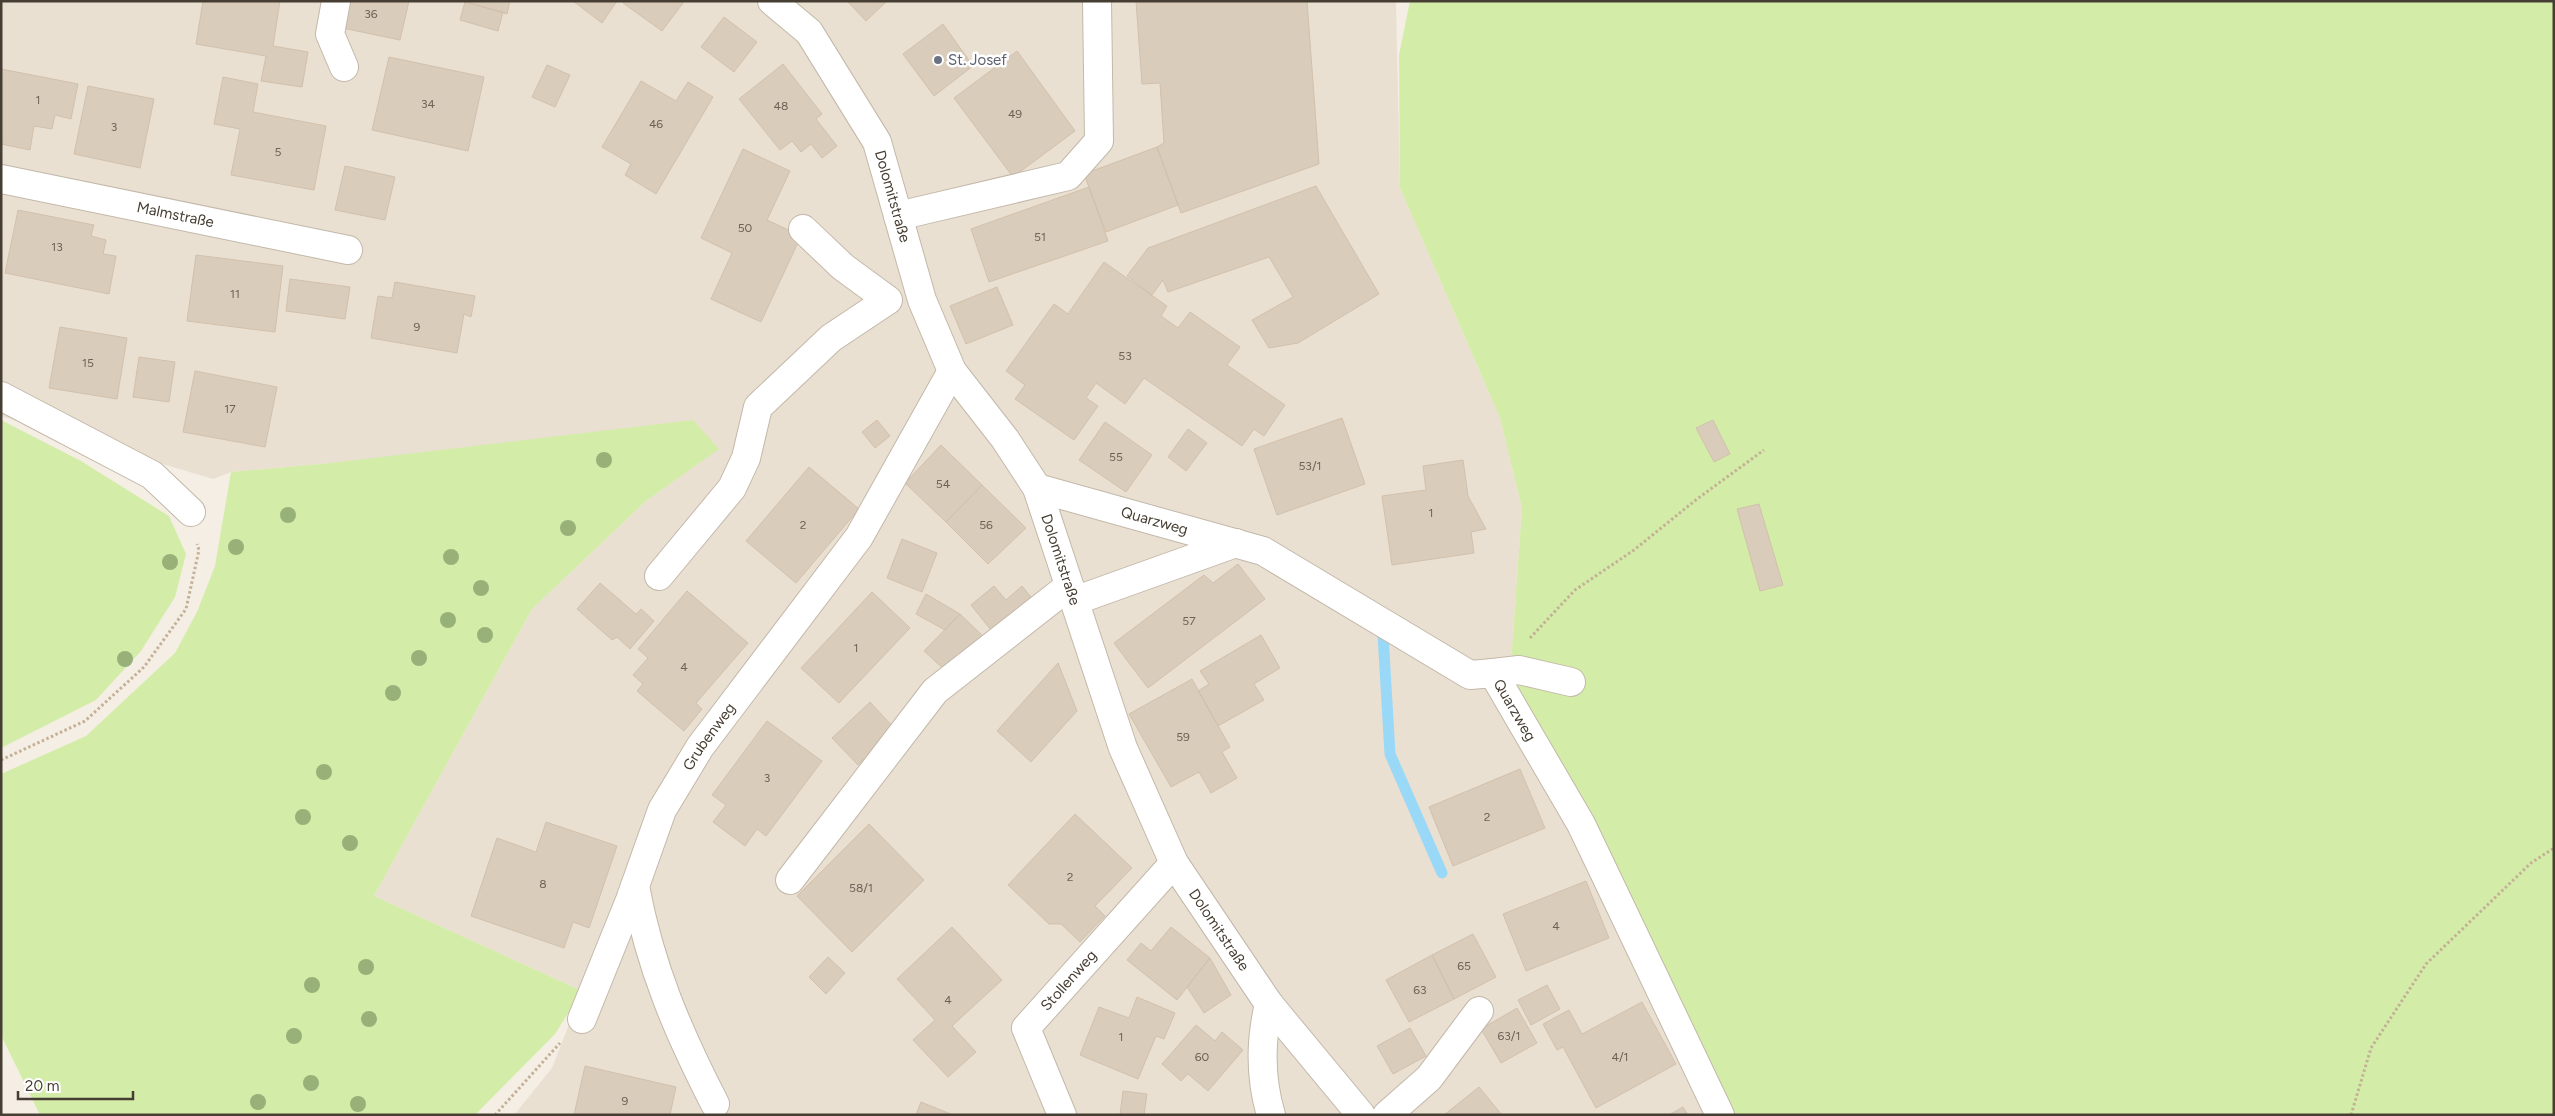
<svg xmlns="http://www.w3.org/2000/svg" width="2555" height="1116" viewBox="0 0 2555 1116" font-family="Figtree,sans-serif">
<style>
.residential{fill:#e9e0d2}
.green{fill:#d3eda8}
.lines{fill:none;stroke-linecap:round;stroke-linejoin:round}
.stream{stroke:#9ad8f8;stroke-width:11}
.building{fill:#daccbb;stroke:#d2c0ab}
.minor-casing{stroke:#c3b8a9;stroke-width:30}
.path{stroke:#c4b096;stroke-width:3;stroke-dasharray:2.5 2.5;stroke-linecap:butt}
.minor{stroke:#fff;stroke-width:28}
.tree{fill:#97b179}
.worship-dot{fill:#6b7280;stroke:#fff;stroke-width:2}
.labels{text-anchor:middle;stroke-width:5;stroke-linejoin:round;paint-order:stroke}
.number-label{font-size:12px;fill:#6c6255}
.worship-label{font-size:15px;fill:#5b616d;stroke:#fff;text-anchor:start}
.street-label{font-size:15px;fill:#473e33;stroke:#fff}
</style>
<rect width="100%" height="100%" fill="#f4eee4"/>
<path class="residential" d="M1,1H1396L1400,188L1500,418L1522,508L1510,677L1730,1115H514L552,1068L582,991L374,896L532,609L646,501L718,449L331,463L231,472L213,479L1,416Z"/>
<path class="green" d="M1410,1H2554V1115H1730L1510,677L1522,508L1500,418L1400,188L1399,55Z
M1,420L81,461L169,516L186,554L175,597L141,651L96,700L1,748Z
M693,420L719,449L646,501L532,609L374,896L582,991L555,1034L475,1115H40L1,1035V774L86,736L175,653L197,612L215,566L231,472L331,463Z"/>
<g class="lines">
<path class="stream" d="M1383,635L1390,754L1442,873"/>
</g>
<path class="building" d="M203,1H280L273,46L308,52L302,87L261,81L266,56L196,44Z
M338,1H409L400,40L333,26Z
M470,1H510L507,14L469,3Z
M573,1H617L602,23Z
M625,1H680L683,3L662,31L623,3Z
M847,1H887L866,21Z
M1136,1H1307L1319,164L1181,213L1157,147L1164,143L1160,83L1142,84Z
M465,2L503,12L498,31L460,20Z
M724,17L757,42L734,72L701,47Z
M943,24L973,66L934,96L903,54Z
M1017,51L1075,131L1013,177L954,98Z
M389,57L484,77L468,151L372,130Z
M783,64L822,114L816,119L837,146L822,158L811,144L801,152L792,141L780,150L739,99Z
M547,65L570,75L555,107L532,97Z
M1,69L78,84L71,119L55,115L52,129L34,126L30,150L1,144Z
M223,77L258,84L253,112L326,126L314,190L231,175L240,129L214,124Z
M641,81L676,101L688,82L713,97L656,194L625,175L631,164L602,147Z
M88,86L154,99L140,168L74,154Z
M1157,147L1178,205L1106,232L1084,174Z
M743,149L790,171L767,220L801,236L761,322L711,299L732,253L701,238Z
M345,166L395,177L385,220L335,210Z
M1316,186L1379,294L1298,343L1269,348L1252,320L1293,297L1269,257L1168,292L1163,280L1152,295L1127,276L1148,248Z
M1089,187L1108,241L989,282L971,229Z
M18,210L94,225L91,236L106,240L103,254L116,256L109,294L5,273Z
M196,255L283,266L275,332L187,321Z
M1104,262L1167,306L1161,316L1178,328L1190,312L1240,347L1227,365L1285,405L1264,436L1254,429L1242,446L1144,378L1125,404L1096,383L1086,398L1098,406L1074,440L1015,399L1025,385L1006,371L1054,304L1068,314Z
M290,279L350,287L345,319L286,311Z
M395,282L475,296L471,317L464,314L457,353L371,338L378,296L392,298Z
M997,287L1013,325L966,344L950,306Z
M60,327L127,338L117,399L49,388Z
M139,357L175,362L169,402L133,397Z
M195,371L277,387L265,447L183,432Z
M1342,418L1365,484L1277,515L1254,449Z
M877,420L890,436L875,448L862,432Z
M1713,420L1730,454L1714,462L1696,428Z
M1105,422L1152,455L1126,492L1079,460Z
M1188,429L1207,443L1186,471L1168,457Z
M941,445L982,485L946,522L905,483Z
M1463,460L1468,496L1486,529L1471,532L1474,553L1392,565L1382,496L1426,490L1423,466Z
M809,467L859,509L796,583L746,541Z
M982,485L1026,528L988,564L946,522Z
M1759,504L1783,585L1760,591L1737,509Z
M902,539L937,553L922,592L887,578Z
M1238,564L1265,599L1148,688L1114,643L1204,575L1213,583Z
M600,583L636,614L641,609L654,621L630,649L617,637L612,640L577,609Z
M994,586L1006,600L1022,586L1035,602L995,635L971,605Z
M687,591L748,643L696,703L702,709L684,731L637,691L643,684L633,675L648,658L638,649Z
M872,592L910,628L839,703L801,668Z
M926,594L960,614L945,630L916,614Z
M960,614L986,639L947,672L924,651Z
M1261,635L1280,668L1254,684L1264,700L1218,726L1198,691L1209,684L1200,671Z
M1058,663L1077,711L1031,762L997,731Z
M1192,679L1230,747L1222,752L1237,778L1211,793L1199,772L1171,787L1129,714Z
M870,702L895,729L858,765L832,738Z
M767,721L822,761L766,836L757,829L745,846L713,822L726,805L712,795Z
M1520,769L1545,828L1453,866L1429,807Z
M1075,814L1132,868L1095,906L1105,916L1080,942L1061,924H1049L1008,885Z
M546,822L617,846L589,928L573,922L564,948L471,916L497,838L536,852Z
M869,824L924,880L852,952L797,896Z
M1586,881L1609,938L1526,971L1503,914Z
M952,927L1002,980L952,1026L976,1052L948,1077L913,1040L935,1020L897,979Z
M1171,927L1210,958L1177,1000L1127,960L1141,943L1151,951Z
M1473,934L1496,977L1454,999L1432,955Z
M1432,955L1454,999L1409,1022L1386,980Z
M828,957L845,973L826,994L809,977Z
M1210,958L1231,995L1204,1013L1187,987Z
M1547,985L1560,1009L1531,1025L1518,1000Z
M1137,997L1175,1013L1164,1039L1156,1036L1138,1079L1080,1055L1099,1007L1129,1018Z
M1642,1002L1676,1064L1596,1108L1563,1047L1557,1050L1543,1024L1569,1010L1582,1034Z
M1517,1008L1537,1043L1501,1063L1481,1029Z
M1196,1025L1215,1041L1222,1032L1243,1050L1208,1091L1188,1074L1181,1081L1162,1064Z
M1410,1028L1426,1056L1393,1074L1377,1046Z
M585,1066L676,1087L670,1115H574Z
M1479,1087L1502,1115H1444Z
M1123,1091L1147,1094L1144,1115H1120Z
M921,1102L953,1115H916Z
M1683,1107L1688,1115H1669Z"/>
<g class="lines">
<g class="minor-casing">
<g id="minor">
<path d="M336,1L330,34L344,67"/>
<path id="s1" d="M772,1L809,32L877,142L922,300L952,371L1005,439L1037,488L1123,748L1174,863L1269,1004L1361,1115"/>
<path id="s2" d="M1,179L348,250"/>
<path d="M898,216L1068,176L1099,141L1097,1"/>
<path d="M1,396L152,475L191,512"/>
<path id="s3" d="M1037,488L1263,551L1470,675L1493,673L1581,824L1720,1115"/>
<path d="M659,576L732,488L746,458L758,407L831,338L888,300L843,267L803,229"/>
<path d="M1074,601L1236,543"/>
<path d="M1493,673L1519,670L1571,682"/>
<path d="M790,880L935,691L1069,586"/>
<path d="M635,886C650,967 678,1032 715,1104"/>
<path d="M1269,1004C1260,1042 1260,1078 1271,1115"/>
<path id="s4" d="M582,1019L630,900L662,810L700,747L859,537L952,371"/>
<path id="s5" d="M1062,1115L1026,1028L1174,863"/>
<path d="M1387,1115L1429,1078L1479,1011"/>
</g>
</g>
<path class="path" d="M1530,638L1575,590L1634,550L1697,499L1764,450
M1,760L85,721L144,667L186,609L199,550L197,544
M495,1115L560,1043
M2351,1115L2371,1048L2426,964L2531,863L2554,848"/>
<use href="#minor" class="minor"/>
</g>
<g class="tree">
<circle cx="604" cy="460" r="8"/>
<circle cx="288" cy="515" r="8"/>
<circle cx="568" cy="528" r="8"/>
<circle cx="236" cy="547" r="8"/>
<circle cx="451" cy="557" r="8"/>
<circle cx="170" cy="562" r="8"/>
<circle cx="481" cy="588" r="8"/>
<circle cx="448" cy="620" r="8"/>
<circle cx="485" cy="635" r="8"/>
<circle cx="419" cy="658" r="8"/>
<circle cx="125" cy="659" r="8"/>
<circle cx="393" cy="693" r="8"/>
<circle cx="324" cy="772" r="8"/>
<circle cx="303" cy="817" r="8"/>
<circle cx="350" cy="843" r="8"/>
<circle cx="366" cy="967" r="8"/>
<circle cx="312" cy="985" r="8"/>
<circle cx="369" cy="1019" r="8"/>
<circle cx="294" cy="1036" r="8"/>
<circle cx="311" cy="1083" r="8"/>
<circle cx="258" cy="1102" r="8"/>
<circle cx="358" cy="1104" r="8"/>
</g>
<circle class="worship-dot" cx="938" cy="60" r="5"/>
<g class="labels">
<g class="number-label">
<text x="371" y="18">36</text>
<text x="38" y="104">1</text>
<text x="428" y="108">34</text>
<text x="781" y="110">48</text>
<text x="1015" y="118">49</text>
<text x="656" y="128">46</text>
<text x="114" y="131">3</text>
<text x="278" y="156">5</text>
<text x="745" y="232">50</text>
<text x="1040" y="241">51</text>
<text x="57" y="251">13</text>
<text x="235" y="298">11</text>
<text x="417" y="331">9</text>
<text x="1125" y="360">53</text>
<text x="88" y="367">15</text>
<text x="230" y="413">17</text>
<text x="1116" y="461">55</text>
<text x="1310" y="470">53/1</text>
<text x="943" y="488">54</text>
<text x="1431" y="517">1</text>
<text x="803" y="529">2</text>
<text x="986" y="529">56</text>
<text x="1189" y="625">57</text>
<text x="856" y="652">1</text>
<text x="684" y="671">4</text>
<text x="1183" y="741">59</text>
<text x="767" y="782">3</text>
<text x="1487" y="821">2</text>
<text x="1070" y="881">2</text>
<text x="543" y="888">8</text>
<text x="861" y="892">58/1</text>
<text x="1556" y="930">4</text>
<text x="1464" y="970">65</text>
<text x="1420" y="994">63</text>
<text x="948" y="1004">4</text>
<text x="1509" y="1040">63/1</text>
<text x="1121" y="1041">1</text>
<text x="1202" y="1061">60</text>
<text x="1620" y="1061">4/1</text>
<text x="625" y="1105">9</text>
</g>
<g class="worship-label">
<text x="948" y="65">St. Josef</text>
</g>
<g class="street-label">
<text dy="5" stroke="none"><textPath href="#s1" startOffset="234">Dolomitstraße</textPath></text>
<text dy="5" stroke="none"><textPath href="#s2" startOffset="178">Malmstraße</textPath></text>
<text dy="5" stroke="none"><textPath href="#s3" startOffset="122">Quarzweg</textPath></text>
<text dy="5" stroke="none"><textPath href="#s1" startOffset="639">Dolomitstraße</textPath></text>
<text dy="5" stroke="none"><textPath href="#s3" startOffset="542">Quarzweg</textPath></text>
<text dy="5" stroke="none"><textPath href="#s4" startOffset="311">Grubenweg</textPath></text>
<text dy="5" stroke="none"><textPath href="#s1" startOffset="1044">Dolomitstraße</textPath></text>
<text dy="5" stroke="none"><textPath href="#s5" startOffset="158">Stollenweg</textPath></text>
</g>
</g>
<rect width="2555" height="1116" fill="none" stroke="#473e33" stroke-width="5"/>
<path d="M18 1091v8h115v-8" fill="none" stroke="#473e33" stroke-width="2.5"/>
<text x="25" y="1091" font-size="15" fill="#473e33" stroke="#ffffff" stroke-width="4" paint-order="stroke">20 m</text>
</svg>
